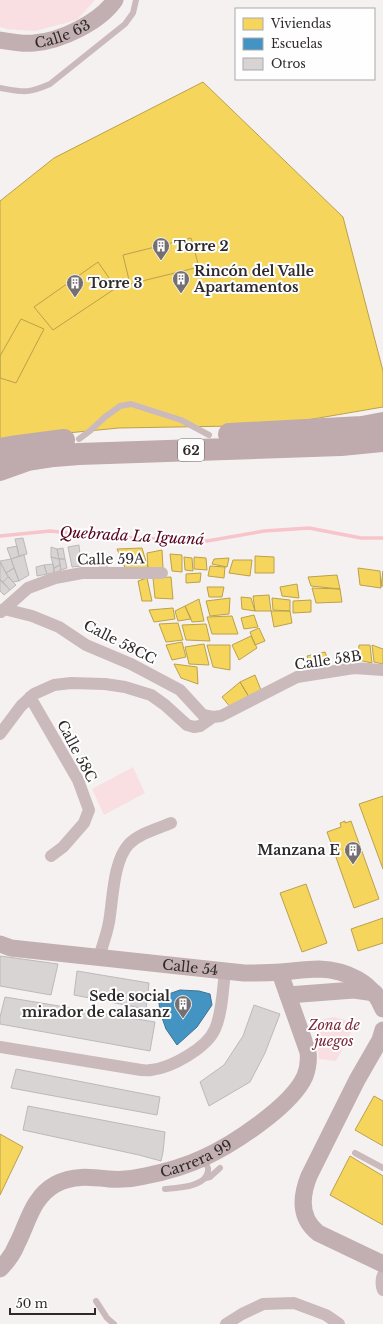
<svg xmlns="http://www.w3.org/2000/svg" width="383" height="1324" viewBox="0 0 383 1324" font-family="'Libre Baskerville',serif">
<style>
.green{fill:#f9dfe2}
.homes{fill:#f6d55c;stroke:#baa14d}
.schools{fill:#4393c3;stroke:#3d7395}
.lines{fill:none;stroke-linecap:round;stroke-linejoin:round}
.stream{stroke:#f7c4ca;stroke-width:3.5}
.building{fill:#d8d4d4;stroke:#bdb8b9}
.lane{stroke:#cbbabc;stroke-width:6}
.street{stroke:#cbbabc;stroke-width:12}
.secondary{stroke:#c2afb1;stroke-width:17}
.highway{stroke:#bfaaad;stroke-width:22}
.labels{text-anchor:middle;stroke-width:4;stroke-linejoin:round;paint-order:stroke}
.shield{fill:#fefefe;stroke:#6c696a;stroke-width:1}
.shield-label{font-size:13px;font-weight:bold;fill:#2e292a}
.street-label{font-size:14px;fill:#2e292a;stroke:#fefefe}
.poi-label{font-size:14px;font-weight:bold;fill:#2e292a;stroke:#fefefe;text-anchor:start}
.park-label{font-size:14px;font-style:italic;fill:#7b293c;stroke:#fefefe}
.water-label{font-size:15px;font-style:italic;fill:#56011e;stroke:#fefefe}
</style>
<rect width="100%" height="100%" fill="#f6f1f1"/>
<path class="green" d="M0,0H95L77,20L35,31L7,29L0,27Z
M133,767L145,793L104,815L92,789Z
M334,1017L345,1020L353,1029L336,1061L319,1059C317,1048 318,1036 316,1024L324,1019Z"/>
<path class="homes" d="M203,82L343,217L383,371V407L307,420L234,426L119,428L5,439L0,440V201L54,158Z
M191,238L199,267L130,284L123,255Z
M98,262L116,288L53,330L34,307Z
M21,319L44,329L16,383L0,378V356Z
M142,548L148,568L126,570L117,549Z
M162,550L163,568H148L147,553Z
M170,554L182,555V572L172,571Z
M255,556L274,557V573H255Z
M184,557L192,558L193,571L185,570Z
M194,557L206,558L207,570L194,569Z
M229,558L227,567L212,564L214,559Z
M233,560H252L250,576L229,573Z
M210,566L225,567L224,578L208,576Z
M358,568L380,571L381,588L360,585Z
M383,571V586H381Z
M201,573L200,582L186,583V574Z
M337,575L340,589L311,586L308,577Z
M171,577L173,599L155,598L153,578Z
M147,578L152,601H142L138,581Z
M297,584L299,598L282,596L280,587Z
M207,587H224L222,597H209Z
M312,588L340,589L342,602L316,603Z
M269,595L271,611H255L253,596Z
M241,597L251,598L255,611L242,609Z
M230,598L229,614L210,616L206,601Z
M272,598L290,600V611L273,610Z
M199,599L204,621L192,622L185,606Z
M311,600V612L293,613V601Z
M185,606L191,619L178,621L175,611Z
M173,608L175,619L154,622L149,610Z
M271,611H290L292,623L274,627Z
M254,615L258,627L244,629L241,618Z
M232,616L238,634H212L207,617Z
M178,623L183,640L166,642L159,624Z
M206,624L210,641L186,640L182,625Z
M259,628L265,641L255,645L250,632Z
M251,636L257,648L239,660L232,645Z
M182,642L186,657L172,660L166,645Z
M204,644L209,665L189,664L185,647Z
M207,645H230V670L213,667Z
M359,645H370L372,663L358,660Z
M372,645L383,649V664L374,662Z
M325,652L332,670L314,672L307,656Z
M174,664L197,667L198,684L181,678Z
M255,675L261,690L249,697L240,682Z
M240,682L249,697L231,708L222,697Z
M383,796V869L359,804Z
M345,821V823L351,821L379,899L354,908L327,832L341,827L340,823Z
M306,884L327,943L302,952L280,893Z
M383,918V943L358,951L351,929Z
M374,1096L383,1101V1146L355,1130Z
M0,1134L23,1147L0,1195Z
M350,1156L383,1176V1225L330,1195Z"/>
<path class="schools" d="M180,990L199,991L210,994L212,1005L197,1027L177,1045L166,1029L160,1012L159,1003L163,996Z"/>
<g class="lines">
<path class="stream" d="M0,536L50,531L108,537L207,541L264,531L309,528L361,538H383"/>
</g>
<path class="building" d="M23,538L27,554L19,556L15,539Z
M79,545L81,566L72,567L68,547Z
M17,546L19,556L11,559L7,548Z
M51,547L57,549L59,559L51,557Z
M63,548L65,559H59L57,549Z
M24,555L29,575L19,581L11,559Z
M51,557L59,559L60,565L54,568Z
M11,559L14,568L6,573L0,561Z
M59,559H65L67,568L61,570Z
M0,562L8,577L3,582L0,579Z
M53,564L54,573L47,574L44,565Z
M100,564H107V570L99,569Z
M44,565L47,574L37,576L36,567Z
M60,565L61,570L54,573V568Z
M14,568L19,581L13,582L6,573Z
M8,577L16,585L10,590L3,582Z
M0,580L10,590L4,595L0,591Z
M0,956L58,964L51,995L0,986Z
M77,971L149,983L146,1009L74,995Z
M5,997L155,1022L150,1051L0,1024V1017Z
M254,1005L280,1014L265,1053L250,1082L209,1106L200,1082L224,1065L243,1036Z
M16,1069L160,1097L157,1115L11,1088Z
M28,1106L165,1132L163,1152L161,1161L139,1155L23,1130Z"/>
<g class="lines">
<path class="lane" d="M0,88C24,92 27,94 50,84L125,24L133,13L136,0
M79,439L91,430L105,417L120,406L131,404L181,420L209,435
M355,1153L383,1168
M206,1178L210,1177L220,1168
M165,1189C177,1188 210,1187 208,1168C207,1166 205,1162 204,1159
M96,1301L107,1318L114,1324"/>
<path class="street" d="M4,609L32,616L59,627L86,645L131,664L180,690L203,715L213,717L221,716L297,677L354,668L383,670
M1,612L28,588L55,578L82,573H162
M30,697L78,780L89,810L84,823L63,847L51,856
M0,734L21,706L34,694L54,685L71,683L105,684L125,687L151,695L165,705L187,725L194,727L200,726L213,717
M99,958C102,946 107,934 109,922C113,899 113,861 129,844C140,833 157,829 171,823
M0,1047L135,1069C140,1070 146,1071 151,1070C171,1068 207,1048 215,1029C222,1014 223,988 225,971
M383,1275C381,1279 381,1286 383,1290
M226,1324L242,1314L263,1304L294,1303L326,1315L339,1324"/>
<g class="secondary">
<path id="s1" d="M0,40C11,42 23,44 34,43C61,41 100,22 115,0"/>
<path id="s2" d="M0,944L11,948L244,973C257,973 269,973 281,972C294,971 306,969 319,969C346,970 373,982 383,1009"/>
<path d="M288,995L354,990L375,993"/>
<path d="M383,1030L380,1040L357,1080L309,1176C301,1196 299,1218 318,1233L383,1264"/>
<path id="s3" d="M0,1269C7,1262 13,1254 17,1244C28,1223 32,1197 56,1184C73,1175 90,1177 109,1179C121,1180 133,1179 145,1176C165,1172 184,1167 203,1158C232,1145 292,1106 305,1076C308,1068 309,1060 308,1052L280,973"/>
</g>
<path class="highway" d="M229,434L362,427L383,423
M0,449L11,447L64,440
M0,470L28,460L54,456L79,454L341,445L383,441"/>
</g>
<defs>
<g id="building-pin" transform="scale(0.9)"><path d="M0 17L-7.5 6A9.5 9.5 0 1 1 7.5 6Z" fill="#746f70" stroke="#fefefe"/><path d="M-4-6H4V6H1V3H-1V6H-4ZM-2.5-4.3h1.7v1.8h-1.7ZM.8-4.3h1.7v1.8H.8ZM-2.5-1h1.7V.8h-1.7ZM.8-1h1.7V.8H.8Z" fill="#fff"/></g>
</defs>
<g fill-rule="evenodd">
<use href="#building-pin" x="161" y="246"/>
<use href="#building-pin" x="181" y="279"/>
<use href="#building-pin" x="75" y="283"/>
<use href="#building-pin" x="353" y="850"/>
<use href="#building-pin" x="183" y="1004"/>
</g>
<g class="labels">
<rect class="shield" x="178" y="439" width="26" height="22" rx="3"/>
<g class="shield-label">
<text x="191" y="455">62</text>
</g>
<g class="street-label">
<text dy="5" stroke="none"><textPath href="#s1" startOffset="64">Calle 63</textPath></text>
<text transform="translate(111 559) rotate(-1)" y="5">Calle 59A</text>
<text transform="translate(120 642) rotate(27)" y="5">Calle 58CC</text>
<text transform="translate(328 660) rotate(-8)" y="5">Calle 58B</text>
<text transform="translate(77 751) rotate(62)" y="5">Calle 58C</text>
<text dy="5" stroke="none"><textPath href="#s2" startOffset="192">Calle 54</textPath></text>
<text dy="5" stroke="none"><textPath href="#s3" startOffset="248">Carrera 99</textPath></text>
</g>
<g class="poi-label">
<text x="174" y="251">Torre 2</text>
<text x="194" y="276">Rincón del Valle<tspan x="194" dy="16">Apartamentos</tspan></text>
<text x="88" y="288">Torre 3</text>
<text x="340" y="855" text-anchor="end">Manzana E</text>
<text x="170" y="1001" text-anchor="end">Sede social<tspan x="170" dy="16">mirador de calasanz</tspan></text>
</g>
<g class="park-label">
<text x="334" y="1030">Zona de<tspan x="334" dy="16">juegos</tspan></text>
</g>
<g class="water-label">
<text transform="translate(132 536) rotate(3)" y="5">Quebrada La Iguaná</text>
</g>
</g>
<rect x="235" y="8" width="140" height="72" fill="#fefefe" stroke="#aba9a9"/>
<rect x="243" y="18" width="20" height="12" fill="#f6d55c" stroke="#aba9a9"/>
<text x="271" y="28" font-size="12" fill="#2e292a">Viviendas</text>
<rect x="243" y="38" width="20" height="12" fill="#4393c3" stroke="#aba9a9"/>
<text x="271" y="48" font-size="12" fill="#2e292a">Escuelas</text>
<rect x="243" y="58" width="20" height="12" fill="#d8d4d4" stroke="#aba9a9"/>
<text x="271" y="68" font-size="12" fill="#2e292a">Otros</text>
<path d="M10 1308v6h85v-6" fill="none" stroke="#2e292a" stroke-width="2"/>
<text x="16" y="1308" font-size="12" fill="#2e292a" stroke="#fefefe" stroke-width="3" paint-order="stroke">50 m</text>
</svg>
